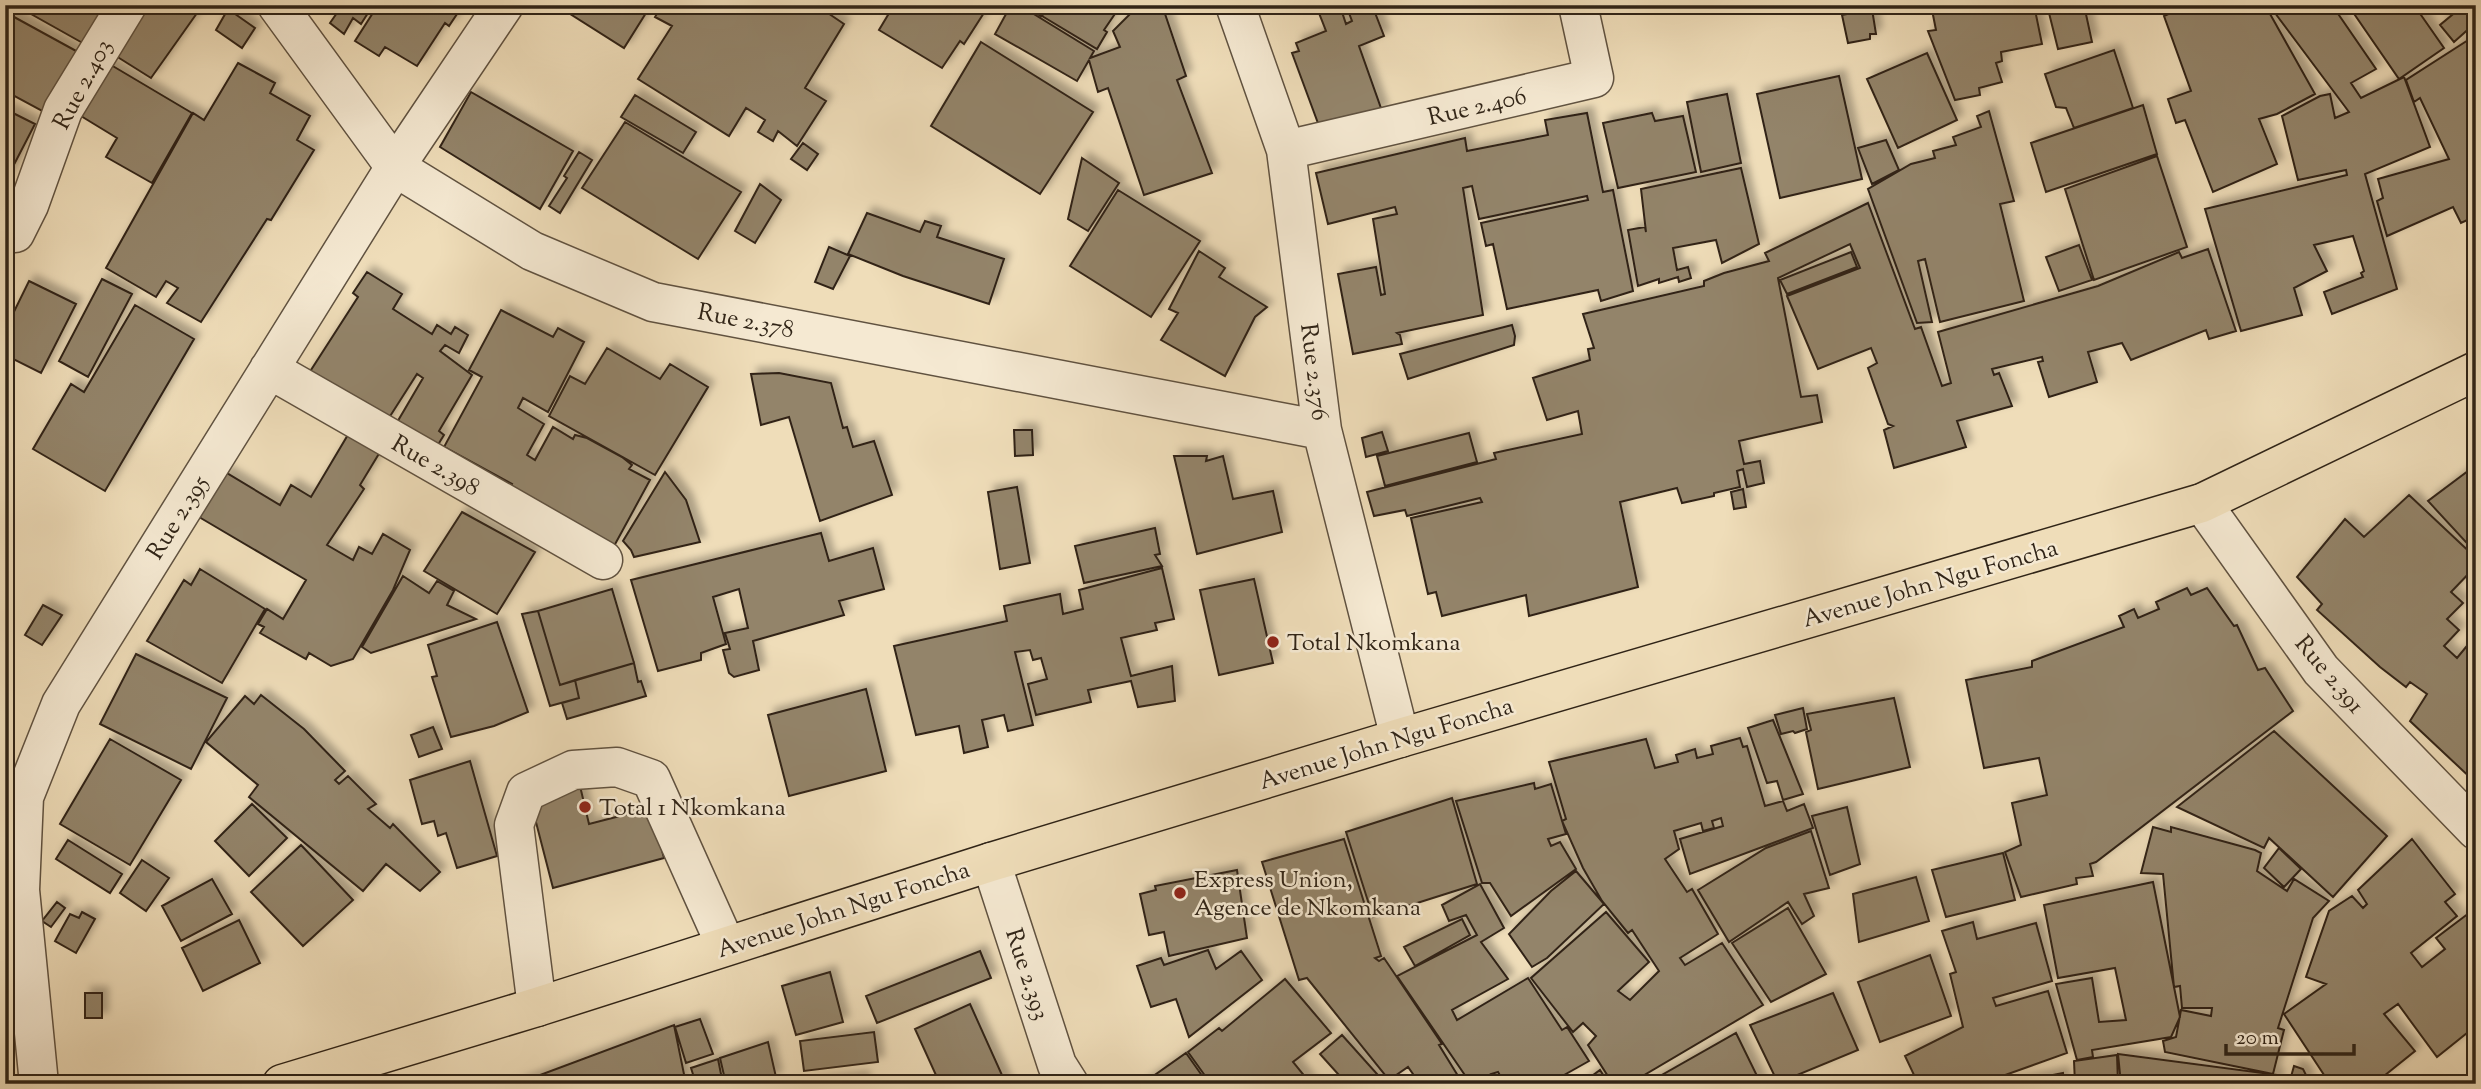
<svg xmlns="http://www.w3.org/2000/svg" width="2481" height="1089" viewBox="0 0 2481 1089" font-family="'Sorts Mill Goudy',serif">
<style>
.building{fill:#93846b;stroke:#302417;stroke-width:2;filter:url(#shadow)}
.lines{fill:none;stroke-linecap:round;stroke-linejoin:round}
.minor-casing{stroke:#605240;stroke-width:41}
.major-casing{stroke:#302417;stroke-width:41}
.minor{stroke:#f5e9d2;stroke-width:38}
.major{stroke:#efddb9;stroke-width:38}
.poi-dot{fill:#8f2418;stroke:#f5e9d2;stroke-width:2.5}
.labels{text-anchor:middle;stroke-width:5;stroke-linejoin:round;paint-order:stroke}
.street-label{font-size:24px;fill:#302417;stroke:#f5e9d2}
.poi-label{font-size:24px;fill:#302417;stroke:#f5e9d2;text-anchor:start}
</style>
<defs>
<filter id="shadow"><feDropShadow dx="6" dy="-6" stdDeviation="3.5" flood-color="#0004"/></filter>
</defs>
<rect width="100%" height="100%" fill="#efddb9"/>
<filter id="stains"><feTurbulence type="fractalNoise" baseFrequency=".00286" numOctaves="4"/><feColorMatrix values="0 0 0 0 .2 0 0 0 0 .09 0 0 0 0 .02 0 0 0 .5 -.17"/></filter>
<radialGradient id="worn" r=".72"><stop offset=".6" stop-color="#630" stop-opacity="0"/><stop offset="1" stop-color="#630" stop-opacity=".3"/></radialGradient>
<path class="building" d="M15,5H111L88,46Z
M137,5L202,6L151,78L108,51Z
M333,5H373L361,24L353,18L344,34L330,23L339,10Z
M378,5H463L449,26L445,23L417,66L385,47L379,56L355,41Z
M556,5H651L624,48Z
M662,5H816L844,24L805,88L826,101L797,146L778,131L773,141L758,132L765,120L746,108L729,136L638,79L672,26L655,17Z
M894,5H989L964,44L960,41L942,68L879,30Z
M1011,5H1019L1094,51L1090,58L1120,47L1113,31L1133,11L1150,5H1162L1186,76L1177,80L1212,173L1144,195L1108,88L1098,92L1089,60L1077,81L995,34Z
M1024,5H1048L1041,16Z
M1049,5H1121L1104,30L1107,32L1097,49L1042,16Z
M1368,5H1372L1384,36L1359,46L1382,111L1322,134L1292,53L1299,51L1296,43L1326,31L1319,13L1340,6L1346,24L1352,21L1349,13Z
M1841,5H1883L1843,14Z
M1931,5H2034L2042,44L2001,52L2002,61L1996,63L2002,82L1979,88L1980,95L1955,100L1928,31L1936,30Z
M2047,5H2084L2092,42L2058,49Z
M2188,5H2265L2315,94L2277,114L2259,119L2277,164L2213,192L2185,120L2176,123L2168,99L2191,91L2164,16Z
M2287,5H2332L2376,69L2351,83L2361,98L2404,77L2430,147L2365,174L2397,289L2332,314L2324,292L2363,277L2361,273L2364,271L2353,236L2314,245L2327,271L2294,288L2302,315L2241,331L2205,209L2347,175L2346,170L2298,180L2282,116L2320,96L2330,94L2335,118L2349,112L2275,13Z
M2348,5H2414L2444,48L2399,79Z
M2454,5H2476V29L2473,25L2454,42L2440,25L2458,10Z
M228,9L255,28L242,48L216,30Z
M1872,9L1876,34H1870V39L1848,43L1842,15Z
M5,12L78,52L44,112L5,91Z
M2476,35V216L2461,223L2453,207L2387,236L2377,201L2383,198L2378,179L2449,159L2420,98L2414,102L2406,80Z
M981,42L1093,112L1040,194L931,126Z
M2114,50L2133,108L2074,128L2066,108L2056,107L2045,74Z
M1927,53L1957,120L1898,148L1867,79Z
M106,62L192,113L152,183L106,157L117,138L76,113Z
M238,63L275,83L270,93L310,116L297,140L314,150L271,220L267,219L201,322L167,303L178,288L166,281L156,297L106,268L193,113L204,120Z
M1839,76L1862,179L1780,198L1757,94Z
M471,92L573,151L540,209L440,147Z
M1727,94L1741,163L1701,172L1687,102Z
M635,95L696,132L683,153L621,117Z
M2143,105L2157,154L2046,192L2031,143Z
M5,109L35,124L5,182Z
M1989,111L2014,201L2000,204L2024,301L1940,322L1925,259L1918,261L1932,322L1917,323L1868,189L1911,164L1935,158L1933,151L1956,145L1953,137L1981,127L1977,116Z
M1587,113L1603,192L1613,190L1633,291L1601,301L1598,290L1507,309L1493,244L1486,246L1481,223L1588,200L1587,196L1479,219L1472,186L1463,188L1483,315L1397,333L1400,335L1402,344L1353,354L1338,274L1376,267L1381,295L1385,294L1373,219L1397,214L1395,207L1328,224L1316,173L1465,138L1467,151L1548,135L1545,120Z
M1652,113L1655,121L1683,116L1696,172L1618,188L1603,123Z
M625,122L741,192L698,259L582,188Z
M1886,140L1899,170L1872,184L1858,148Z
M803,143L818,154L807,170L791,159Z
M579,152L592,160L560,213L549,206L567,178L564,176Z
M2157,156L2187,247L2094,280L2065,189Z
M1082,158L1119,183L1088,231L1068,219Z
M1741,168L1759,244L1722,263L1716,240L1673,248L1677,270L1688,267L1691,278L1679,282L1678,277L1659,283V279L1638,286L1628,230L1645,227L1646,232L1641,189Z
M760,184L781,200L755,243L735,231Z
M1118,190L1200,241L1151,317L1070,266Z
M1868,203L1915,329L1921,327L1942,386L1951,383L1938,332L2098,286L2179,252L2182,258L2208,249L2236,331L2209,339L2206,330L2131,360L2122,343L2088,352L2097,382L2049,397L2038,362L2043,361L2042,357L1992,369L1994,375L1999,373L2012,406L1957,421L1966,447L1894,468L1884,430L1893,426L1888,424L1868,368L1877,363L1871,348L1818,369L1787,296L1860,268L1850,244L1778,278L1801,397L1817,395L1822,422L1739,441L1744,464L1760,461L1764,483L1747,487L1743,469L1737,471L1740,487L1714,493V496L1682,503L1677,488L1620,502L1638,587L1529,616L1526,595L1442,616L1436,592L1428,594L1411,518L1482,502L1480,498L1407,516L1405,510L1374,516L1367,492L1496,459L1494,453L1582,434L1578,411L1547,420L1533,378L1590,360L1588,349L1594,348L1583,314L1704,286V281L1724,273L1769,261L1765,253Z
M867,213L920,232L925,221L941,226L937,237L1004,259L989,304L903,276L848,254Z
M2079,245L2092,280L2059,291L2046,257Z
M829,247L850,256L833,289L815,282Z
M1199,251L1225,268L1219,277L1267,307L1255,317L1225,376L1161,340L1178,313L1169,309Z
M1851,252L1857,267L1787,294L1780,280Z
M367,272L402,294L393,309L432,334L437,325L451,334L455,327L468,335L459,353L445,345L440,351L472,375L439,431L444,435L431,456L392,431L423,378L417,374L380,432L302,384L358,297L353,293Z
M102,279L132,294L88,377L59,361Z
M29,281L76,304L41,373L5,355V330Z
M135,305L194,339L105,491L33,449L71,384L84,392Z
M501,310L553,337L558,328L584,342L548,412L523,398L518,408L544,424L527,455L535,460L553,427L573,439L575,435L587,438L622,457L632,465L629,469L650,480L613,548L506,496L512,484L444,447L482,377L469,370Z
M1512,325L1515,336L1514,345L1408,379L1400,354Z
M607,348L660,379L670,364L708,387L655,475L549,416L570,376L585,384Z
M779,373L831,383L843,428L847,427L853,447L874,441L892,495L820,521L789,417L761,425L751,374Z
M352,428L383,447L360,485L364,489L327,545L353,560L359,547L372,554L383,534L410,550L393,590L353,659L331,666L309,653L306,659L260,633L264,627L258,624L267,609L283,619L306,580L199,517L225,472L280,505L291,485L311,497Z
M1014,430H1032L1033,455L1015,456Z
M1382,432L1388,451L1366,457L1362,438Z
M1469,433L1477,462L1385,486L1377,456Z
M1174,456H1207L1206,461L1223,456L1233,499L1273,491L1282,532L1197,554Z
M2476,465V553L2428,501Z
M665,472L686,500L700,542L634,557L631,550L623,541Z
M1017,487L1030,563L1000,569L988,492Z
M1743,489L1746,507L1734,509L1731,492Z
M2409,495L2476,558V566L2451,592L2463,603L2447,619L2459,630L2444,646L2457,658L2471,641L2476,645V783L2410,721L2427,694L2410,682L2406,687L2380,667L2317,610L2322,604L2297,577L2345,519L2364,537Z
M462,512L535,552L497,614L424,571Z
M1155,528L1160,554L1155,555L1162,566L1084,583L1075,546Z
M821,533L829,561L873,548L884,589L839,601L844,615L753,641L759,670L734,677L729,673L723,650L730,649L725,633L748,628L739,589L713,597L726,644L701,653V660L658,671L631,580Z
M1162,568L1174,619L1155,623L1157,630L1121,638L1131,676L1172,666L1175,701L1138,707L1131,681L1088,690L1091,702L1036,715L1028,684L1047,679L1041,658L1033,660L1030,650L1015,652L1033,725L1008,731L1004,715L982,720L988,747L964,753L959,726L916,735L894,646L1007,621L1004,606L1060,594L1063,614L1083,609L1079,590Z
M200,569L265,609L222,683L147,641L184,580L191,585Z
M403,576L429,593L437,581L454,591L447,605L476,619L371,653L362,647Z
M1254,579L1273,663L1219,675L1200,590Z
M2187,588L2191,595L2207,588L2234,626L2237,625L2258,670L2265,668L2293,711L2096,862L2090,864L2093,876L2076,878L2077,884L2021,897L2005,852L2021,845L2012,803L2047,795L2039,758L1984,768L1966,680L2032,667V661L2124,627L2119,616L2134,609L2138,618L2159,609L2156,602Z
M612,589L634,663L560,685L538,611Z
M43,605L62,615L42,645L25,635Z
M538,611L560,685L575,680L579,698L550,706L522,614Z
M497,622L528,712L494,726L451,737L432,677L437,676L428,645Z
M136,654L227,698L191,769L100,724Z
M634,663L638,682L641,681L646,696L567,719L562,703L579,698L575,680Z
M866,689L886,771L789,796L768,715Z
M261,695L304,729L345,771L335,780L339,784L348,776L376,804L368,809L390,828L393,824L440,872L420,891L386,864L363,891L249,797L258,785L206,742L245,696L254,704Z
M1894,698L1910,767L1818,789L1806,732L1811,730L1807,714Z
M1803,708L1807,729L1795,733L1793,731L1781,734L1775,715Z
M1773,720L1803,794L1783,800L1777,781L1767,783L1748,728Z
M433,727L442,749L419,757L411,735Z
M2274,731L2387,836L2333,897L2269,838L2264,848L2177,807Z
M1740,738L1743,747L1747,746L1765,806L1783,801L1787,811L1804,804L1813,828L1690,874L1680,839L1723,826L1721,818L1712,821L1714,828L1703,831L1701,823L1674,831L1679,849L1665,859L1687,892L1692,889L1718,934L1680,958L1685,965L1722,943L1763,1005L1629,1084H1613L1588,1045L1596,1036L1583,1023L1573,1032L1531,978L1606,912L1649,962L1618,991L1630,1000L1659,971L1632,930L1628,933L1602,901L1583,868L1562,821L1566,819L1549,762L1646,739L1655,768L1678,762L1676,755L1695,749L1697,758L1713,754L1711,746Z
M110,739L181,780L130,865L60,824Z
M470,761L497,856L457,868L446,833L438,836L434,821L422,824L410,780Z
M1534,783L1535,789L1551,784L1566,834L1548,839L1551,846L1560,842L1576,869L1511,916L1490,883H1482L1456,801Z
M580,786L589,824L651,808L664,858L553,888L530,799Z
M1452,798L1477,884L1373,917L1346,832Z
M252,804L287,838L249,876L215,841Z
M1847,807L1860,864L1830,875L1812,816Z
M2153,827L2171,832V827L2255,850L2261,853L2257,871L2287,891L2294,879L2329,901L2313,918L2278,1028L2284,1030L2273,1074L2165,1052L2163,1041L2176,1037L2181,1010L2211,1016L2212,1008H2182L2180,986L2174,987L2163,874L2141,873Z
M1811,831L1829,888L1804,894L1814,916L1802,924L1788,902L1729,942L1698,890L1766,848Z
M1344,839L1381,956L1375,958L1379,961L1384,958L1442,1044L1439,1045L1463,1084H1420L1408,1067L1389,1080L1307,978L1299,980L1262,862Z
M2412,839L2455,894L2445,902L2457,916L2411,953L2422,967L2445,949L2436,938L2469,913L2476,921V1036L2471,1039L2467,1033L2437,1057L2398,1004L2384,1014L2415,1051L2374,1084H2330L2284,1014L2326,984L2306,977L2329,911L2352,896L2363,908L2367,904L2358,890Z
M68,840L122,874L110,893L56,859Z
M301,845L353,900L303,946L251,892Z
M2279,848L2301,869L2284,887L2264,868Z
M2003,853L2015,900L1946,917L1932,870Z
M142,860L169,878L146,911L120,893Z
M1237,870L1247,938L1169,956L1164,932L1149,935L1140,894L1156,890L1155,886Z
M1576,871L1604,904L1547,958L1532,967L1509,934L1551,891Z
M1916,877L1929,921L1859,942L1853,894Z
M212,879L232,914L181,941L162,906Z
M2153,882L2180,1017L2171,1037L2092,1050L2093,1057L2077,1060L2056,984L2092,978L2099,1022L2126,1020L2115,968L2058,978L2044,905Z
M1480,884L1504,928L1481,942L1508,979L1452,1010L1457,1020L1528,978L1562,1030L1567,1027L1589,1061L1548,1084H1505L1498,1072L1491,1074L1498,1084H1471L1397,976L1477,935L1466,915L1449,921L1442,905Z
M57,902L65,908L51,927L42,921Z
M1788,908L1826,974L1771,1002L1732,943Z
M82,912L95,919L76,953L55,941L70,914L79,918Z
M1462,919L1470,935L1415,966L1404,947Z
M239,920L260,963L203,991L182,948Z
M1973,922L1977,939L2036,923L2052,981L1993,998L1996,1006L2048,991L2067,1053L1980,1084H1908L1906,1082L1915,1077L1905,1056L1963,1027L1950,974L1956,972L1942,931Z
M1208,950L1216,969L1241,951L1262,980L1189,1037L1176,999L1151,1007L1137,966L1161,958L1164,965Z
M980,951L991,978L877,1023L866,996Z
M1930,955L1951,1016L1880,1042L1858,982Z
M830,972L843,1022L796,1035L782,986Z
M1285,979L1331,1033L1293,1062L1311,1084H1211L1188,1052L1219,1028L1222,1031Z
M85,993H102V1018H85Z
M1833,993L1858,1050L1778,1083L1750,1025Z
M970,1004L1006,1084H940L915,1029Z
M700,1019L713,1054L686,1063L675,1027Z
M674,1025L686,1084H516Z
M874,1032L878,1062L804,1071L800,1041Z
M1736,1033L1761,1084H1646Z
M1342,1035L1386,1084H1347L1320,1054Z
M768,1042L776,1077L756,1084H726L720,1058Z
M1186,1053L1208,1084H1142Z
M2118,1054L2278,1075L2277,1084H2121Z
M2117,1055L2118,1084H2075L2074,1061Z
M718,1059L723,1084H696L691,1068Z
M2294,1066L2303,1069L2308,1079L2306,1084H2289Z
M1600,1070L1609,1084H1581Z
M2063,1073L2064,1084H2008Z
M863,1077L864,1084H808Z"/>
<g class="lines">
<g class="minor-casing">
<path id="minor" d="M277,5L395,167L532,251L653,302L1322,430
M1235,5L1286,150L1322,430L1400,738
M1286,150L1594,78L1578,5
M5,231L15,233L29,205L63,110L127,5
M269,369L603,560
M2202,503L2321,670L2476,830
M991,862L1057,1065L1069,1084
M537,1007L514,825L526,792L573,770L617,767L651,779L726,946
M39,1084L20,890L24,797L61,704L395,167L504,5"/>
</g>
<g class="major-casing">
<path id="major" d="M282,1084L537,1007L991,862L1400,738L2202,503L2476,371"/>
</g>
<use href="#minor" class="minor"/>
<use href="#major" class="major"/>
</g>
<g class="poi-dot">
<circle cx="1273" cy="642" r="7"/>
<circle cx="585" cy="807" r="7"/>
<circle cx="1180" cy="893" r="7"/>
</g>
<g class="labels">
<g class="street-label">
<text transform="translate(82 84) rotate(-62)" y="8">Rue 2.403</text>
<text transform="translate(1477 106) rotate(-13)" y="8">Rue 2.406</text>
<text transform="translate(746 320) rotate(11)" y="8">Rue 2.378</text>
<text transform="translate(1315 372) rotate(83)" y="8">Rue 2.376</text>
<text transform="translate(436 465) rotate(30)" y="8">Rue 2.398</text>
<text transform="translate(177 517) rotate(-58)" y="8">Rue 2.395</text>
<text transform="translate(1930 583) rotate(-16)" y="8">Avenue John Ngu Foncha</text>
<text transform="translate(2330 674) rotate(50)" y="8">Rue 2.391</text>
<text transform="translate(1386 743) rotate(-17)" y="8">Avenue John Ngu Foncha</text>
<text transform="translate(843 909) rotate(-18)" y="8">Avenue John Ngu Foncha</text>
<text transform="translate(1028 974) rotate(72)" y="8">Rue 2.393</text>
</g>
<g class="poi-label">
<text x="1287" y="650">Total Nkomkana</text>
<text x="599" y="815">Total 1 Nkomkana</text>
<text x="1194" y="887">Express Union,<tspan x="1194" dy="28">Agence de Nkomkana</tspan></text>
</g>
</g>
<rect width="2481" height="1089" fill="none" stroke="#efddb9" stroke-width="28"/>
<rect x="7" y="7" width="2467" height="1075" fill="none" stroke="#302417" stroke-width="3.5"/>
<rect x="14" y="14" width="2453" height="1061" fill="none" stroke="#302417" stroke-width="2"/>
<path d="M2226 1044v10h128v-10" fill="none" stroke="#302417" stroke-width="3.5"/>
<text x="2236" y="1044" font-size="21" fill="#302417" stroke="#f5e9d2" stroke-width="5" paint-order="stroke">20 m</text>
<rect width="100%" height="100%" filter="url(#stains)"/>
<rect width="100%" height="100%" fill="url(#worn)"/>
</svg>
